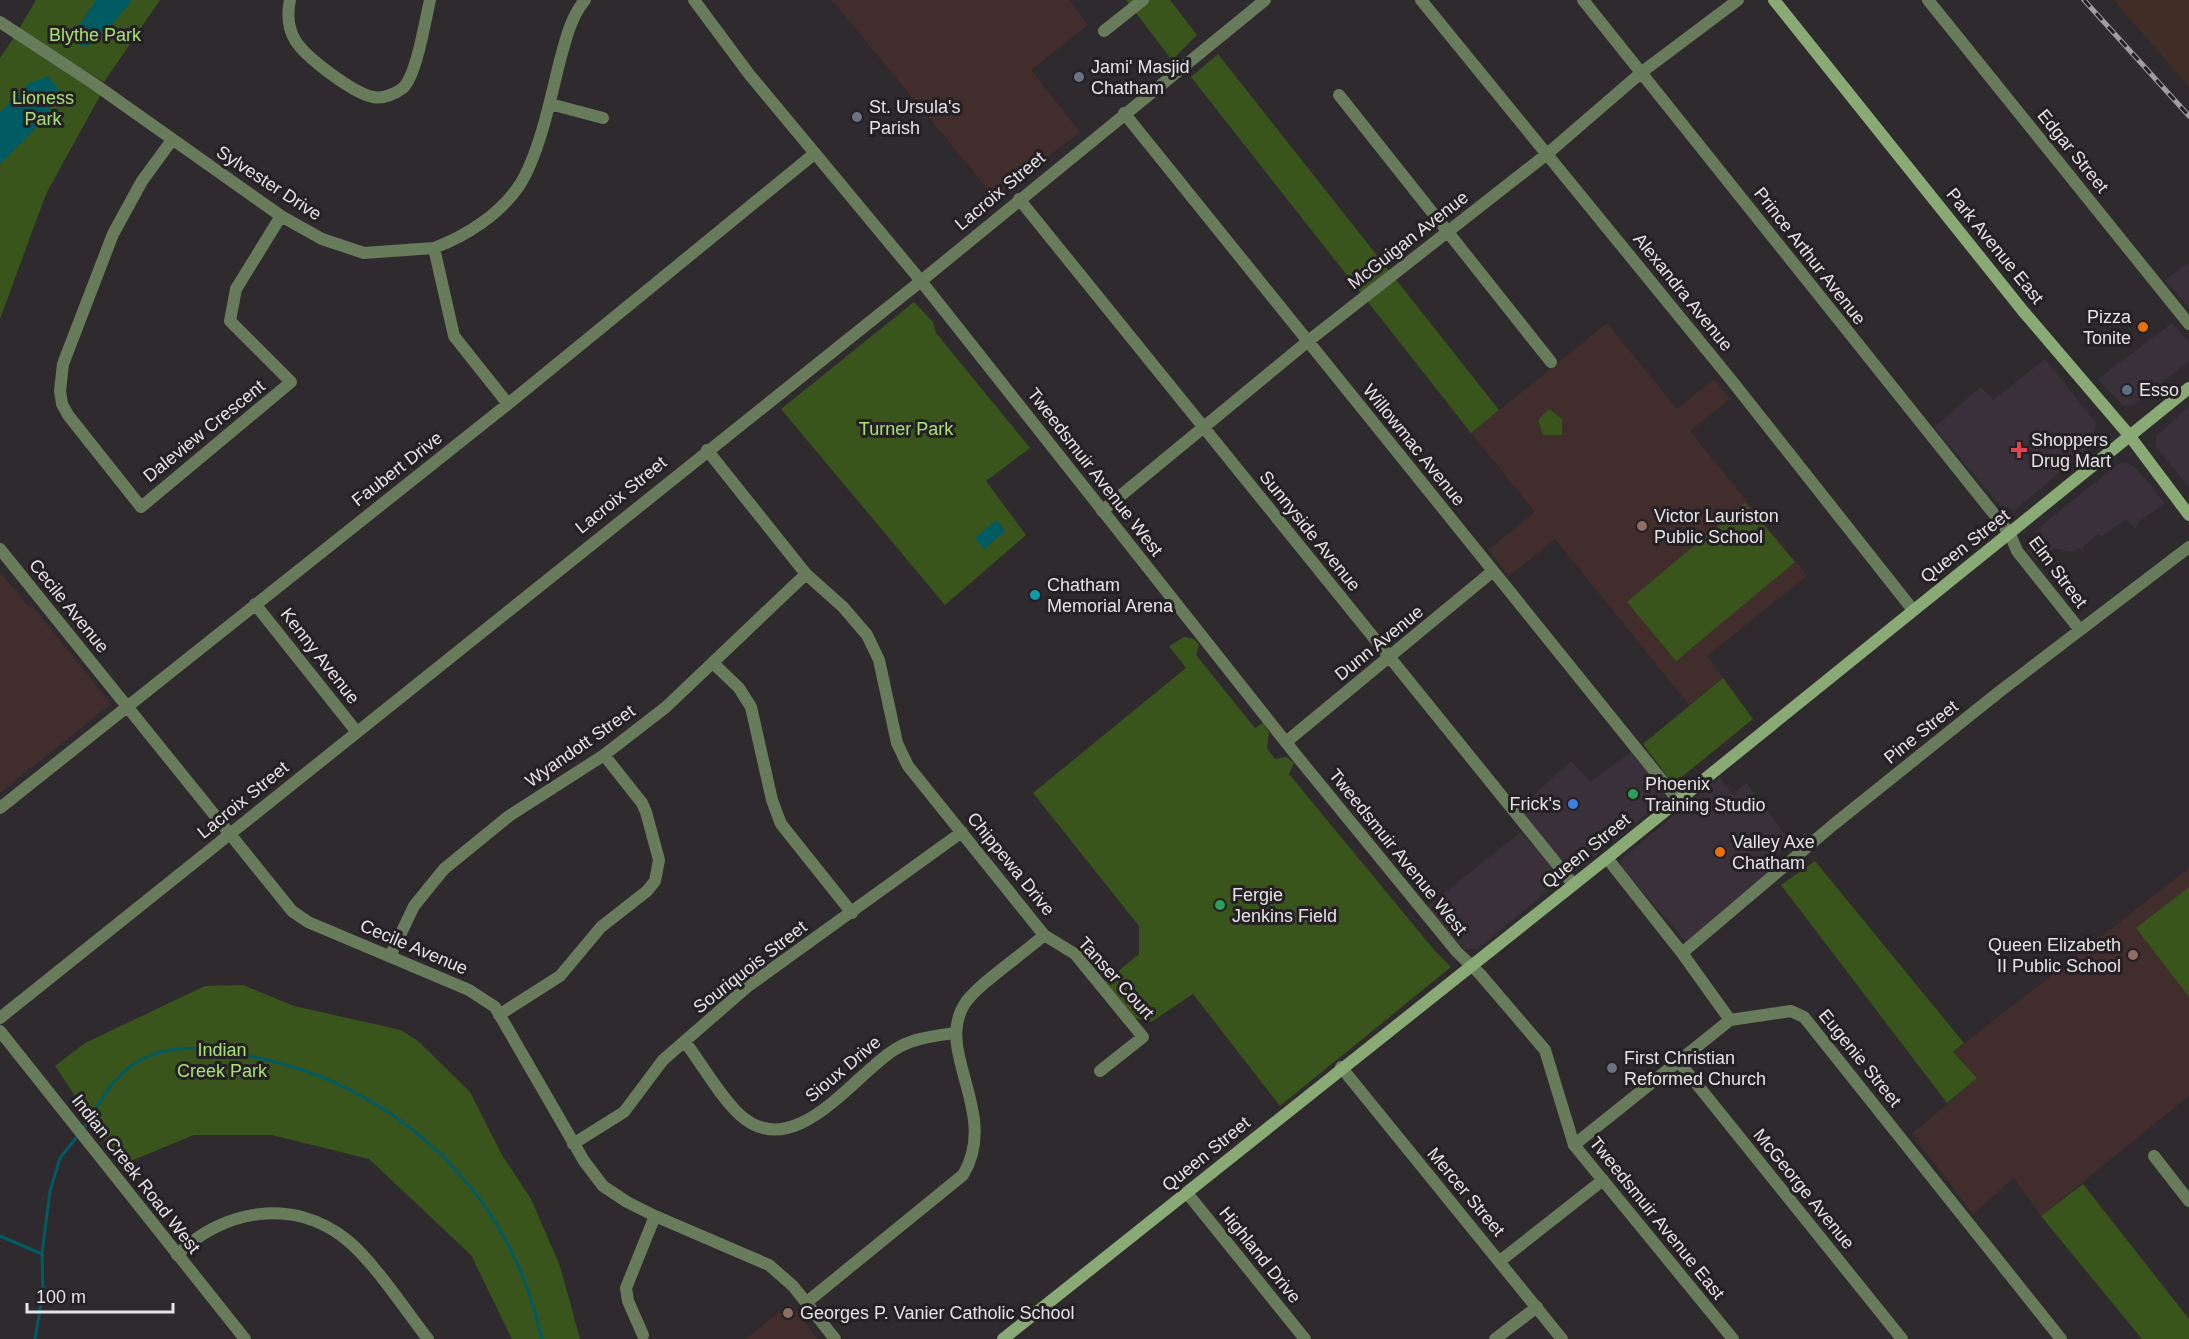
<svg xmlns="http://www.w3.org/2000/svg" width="2189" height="1339" viewBox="0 0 2189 1339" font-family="Helvetica,sans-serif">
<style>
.built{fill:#393039}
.industrial{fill:#402e26}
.education{fill:#412d2b}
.green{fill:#39551c}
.water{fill:#005b63}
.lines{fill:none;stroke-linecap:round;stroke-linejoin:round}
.stream{stroke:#005b63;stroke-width:3}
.minor{stroke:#687c5b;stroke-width:12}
.tertiary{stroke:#687c5b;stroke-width:12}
.secondary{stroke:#89aa74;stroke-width:12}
.rail-casing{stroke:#a09ca0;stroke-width:5}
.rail{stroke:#242024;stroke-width:3;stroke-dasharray:9;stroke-linecap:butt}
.worship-dot{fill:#6b7280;stroke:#242024;stroke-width:2}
.food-dot{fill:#e8710a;stroke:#242024;stroke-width:2}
.service-dot{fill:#5c6f8a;stroke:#242024;stroke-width:2}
.health-dot{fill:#e0444e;stroke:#242024;stroke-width:2}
.education-dot{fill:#8d6e63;stroke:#242024;stroke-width:2}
.culture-dot{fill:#0f9aa8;stroke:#242024;stroke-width:2}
.leisure-dot{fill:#2e9e5b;stroke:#242024;stroke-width:2}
.shop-dot{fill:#3f7fe0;stroke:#242024;stroke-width:2}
.labels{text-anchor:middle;stroke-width:6;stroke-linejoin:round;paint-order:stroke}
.park-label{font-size:18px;fill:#a9e274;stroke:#242024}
.poi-label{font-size:18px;fill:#e6e3e6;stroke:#242024;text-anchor:start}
.street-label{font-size:18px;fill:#e6e3e6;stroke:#242024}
</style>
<rect width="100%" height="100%" fill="#2e2a2e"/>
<path class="built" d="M2189,263V308L2165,280Z
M2172,323L2189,342V361L2135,404L2123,406L2098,379Z
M2045,359L2096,423L2091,446L2016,509L2001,507L1934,427L1981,387L1993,400Z
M2189,406V488L2155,446L2156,436Z
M2127,463L2135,467L2165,503L2140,521L2135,529L2127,519L2102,536L2098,534L2084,546L2083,550L2078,548L2072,552L2054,548L2036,562L2027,549V543L2043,524L2118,464Z
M1634,750L1665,789V799L1576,871L1568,869L1519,808L1571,761L1590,782Z
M1720,777L1732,794L1747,783L1791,843L1766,863L1775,873L1690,941L1684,940L1620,865L1624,857Z
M1521,832L1559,875L1558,883L1477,949H1464L1425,908Z"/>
<path class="industrial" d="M2114,0H2189V87Z"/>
<path class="education" d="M832,0H1069L1088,25L1031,70L1080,132L995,198Z
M1607,323L1677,409L1714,379L1730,399L1690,431L1807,576L1707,656L1723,678L1689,705L1555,539L1509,576L1488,550L1535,512L1471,433Z
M0,572L27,605L33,607L111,704L0,793Z
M2189,868V1096L2041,1216L2014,1178L1973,1214L1912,1134L1977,1078L1953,1052Z
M790,1303L818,1339H746Z"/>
<path class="green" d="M36,0H160L104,82L19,29Z
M1126,0H1170L1197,35L1172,60Z
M14,37L101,94L46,194L0,319V58Z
M1218,54L1499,410L1471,433L1191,77Z
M914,302L933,322L936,333L1030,448L986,481L1026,535L945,605L781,409Z
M1549,409L1562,419V435H1543L1538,420Z
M1745,503L1795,562L1676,661L1627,602Z
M1184,637L1194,639L1199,645L1196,655L1255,728L1263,723L1269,732L1267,748L1275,759L1286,757L1294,763L1289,774L1435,951L1451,967L1280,1106L1193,994L1151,1022L1135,1018L1105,982L1139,954V926L1033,793L1186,668L1169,646Z
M1723,678L1753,719L1673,784L1643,744Z
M1815,861L1964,1043L1953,1052L1977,1078L1947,1103L1781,885Z
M2189,887V997L2136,928Z
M243,985L294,1006L401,1030L418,1041L470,1092L502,1155L531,1199L560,1266L580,1339H512L471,1255L369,1159L272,1135H194L121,1165L55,1066L85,1043L205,986Z
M2083,1184L2189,1319V1339H2142L2041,1216Z"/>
<path class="water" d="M96,0H132C124,10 95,49 83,46C78,45 74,41 71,38Z
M48,76L59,90C54,113 17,147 0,164V112L29,83Z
M996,520L1005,531L984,549L975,538Z"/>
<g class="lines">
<path class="stream" d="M82,1130C98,1107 113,1074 139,1061C176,1041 210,1049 249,1056C397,1085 509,1190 542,1339
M0,1236L42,1254
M35,1339L43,1292L42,1254L50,1191L60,1158L76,1138"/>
<path class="minor" d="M290,0C287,14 288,28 295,40C305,57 353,93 373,97C383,99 395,94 403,88C417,74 425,21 430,0
M1421,0L1732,381L1913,610
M1583,0L2010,534L2017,551L2080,630
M1928,0L2189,324
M0,22L93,83L281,216L322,239L364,253L434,248C466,236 499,215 519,186C538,157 550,102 558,68C564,46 570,17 585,0
M1104,31L1143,0
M1339,95L1551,362
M550,104L603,118
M1124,113L1677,799
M172,140L142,181L113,234L63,364L60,391L62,404L68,415L141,507L291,382L230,321L236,289L281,216
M1019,199L1573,884
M434,248L454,336L508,404
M707,450L806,574L843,607L867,635L879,660L897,743L908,766L1044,935L1075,954L1143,1037L1100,1071
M1102,511L1307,342L1547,154L1642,72L1738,0
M0,549L292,911L308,922L469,990L495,1007L584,1161L603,1186L627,1202L655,1216L769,1265L793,1286L835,1339
M255,604L356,731
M713,663L739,688L751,707L772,800L781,824L852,913
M1286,742L1493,571
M0,808L508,404L814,154
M1607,858L1682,953L1730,1020
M1682,953L1833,825L1999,692L2189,547
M390,956L414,906L444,869L509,816L604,755L666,707L806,574
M499,1015L560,976L601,927L647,891L655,881L659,860L646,812L642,803L604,755
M1730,1020L1791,1011L1804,1017L2061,1339
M685,1042C702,1064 720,1097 740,1115C794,1164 853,1076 894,1050C912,1038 934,1036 955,1033
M1679,1062L1902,1339
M1341,1067L1562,1339
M573,1144L624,1112L663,1060L747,987L962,832
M1574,1145L1730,1020
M2154,1156L2189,1201
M1187,1193L1305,1339
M177,1255C223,1209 294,1197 347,1240C374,1262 406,1311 428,1339
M1500,1261L1603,1180
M807,1302L963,1175C1000,1114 935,1053 964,1005C976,985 1025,953 1044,935
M643,1335L628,1301L626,1288L655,1216
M1495,1339L1537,1307"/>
<path class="tertiary" d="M694,0L749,74L921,281L1296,755L1457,952L1480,974L1545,1050L1574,1145L1733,1339
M0,1018L921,281L1265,0
M0,1031L245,1339"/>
<path class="secondary" d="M1774,0L2023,311L2129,435L2189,515
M1003,1339L1607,858L2189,388"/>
<g class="rail-casing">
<path id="rail" d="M2084,0L2189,116"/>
</g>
<use href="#rail" class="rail"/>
</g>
<g class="worship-dot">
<circle cx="1079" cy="77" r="6"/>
<circle cx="857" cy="117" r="6"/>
<circle cx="1612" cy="1068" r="6"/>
</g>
<g class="food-dot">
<circle cx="2143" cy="327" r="6"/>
<circle cx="1720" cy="852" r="6"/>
</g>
<circle class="service-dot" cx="2127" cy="390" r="6"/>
<path class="health-dot" d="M2016 441h6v6h6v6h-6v6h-6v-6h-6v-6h6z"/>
<g class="education-dot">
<circle cx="1642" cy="526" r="6"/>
<circle cx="2133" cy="955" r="6"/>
<circle cx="788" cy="1313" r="6"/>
</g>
<circle class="culture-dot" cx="1035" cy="595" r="6"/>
<g class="leisure-dot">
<circle cx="1633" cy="794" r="6"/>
<circle cx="1220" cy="905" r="6"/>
</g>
<circle class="shop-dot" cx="1573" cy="804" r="6"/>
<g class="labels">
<g class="park-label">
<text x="95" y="41">Blythe Park</text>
<text x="43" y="104">Lioness<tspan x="43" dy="21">Park</tspan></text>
<text x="906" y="435">Turner Park</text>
<text x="222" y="1056">Indian<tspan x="222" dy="21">Creek Park</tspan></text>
</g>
<g class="poi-label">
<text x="1091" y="73">Jami' Masjid<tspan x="1091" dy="21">Chatham</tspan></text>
<text x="869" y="113">St. Ursula's<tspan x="869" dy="21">Parish</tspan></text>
<text x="2131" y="323" text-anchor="end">Pizza<tspan x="2131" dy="21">Tonite</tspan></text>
<text x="2139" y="396">Esso</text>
<text x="2031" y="446">Shoppers<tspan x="2031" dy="21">Drug Mart</tspan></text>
<text x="1654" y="522">Victor Lauriston<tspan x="1654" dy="21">Public School</tspan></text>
<text x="1047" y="591">Chatham<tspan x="1047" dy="21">Memorial Arena</tspan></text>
<text x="1645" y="790">Phoenix<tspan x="1645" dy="21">Training Studio</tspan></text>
<text x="1561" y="810" text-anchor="end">Frick's</text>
<text x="1732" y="848">Valley Axe<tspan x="1732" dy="21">Chatham</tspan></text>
<text x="1232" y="901">Fergie<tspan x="1232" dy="21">Jenkins Field</tspan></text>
<text x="2121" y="951" text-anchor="end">Queen Elizabeth<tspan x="2121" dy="21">II Public School</tspan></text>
<text x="1624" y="1064">First Christian<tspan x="1624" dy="21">Reformed Church</tspan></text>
<text x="800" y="1319">Georges P. Vanier Catholic School</text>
</g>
<g class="street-label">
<text transform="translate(2073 151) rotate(51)" y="6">Edgar Street</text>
<text transform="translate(269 183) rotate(33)" y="6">Sylvester Drive</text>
<text transform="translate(1000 191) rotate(-40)" y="6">Lacroix Street</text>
<text transform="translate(1408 240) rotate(-38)" y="6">McGuigan Avenue</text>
<text transform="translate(1995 246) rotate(51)" y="6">Park Avenue East</text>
<text transform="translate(1810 256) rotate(52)" y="6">Prince Arthur Avenue</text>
<text transform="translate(1683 292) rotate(51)" y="6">Alexandra Avenue</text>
<text transform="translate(204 431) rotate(-39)" y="6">Daleview Crescent</text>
<text transform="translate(1414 445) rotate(51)" y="6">Willowmac Avenue</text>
<text transform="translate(397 469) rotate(-38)" y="6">Faubert Drive</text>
<text transform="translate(1095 472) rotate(52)" y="6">Tweedsmuir Avenue West</text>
<text transform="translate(621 495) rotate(-39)" y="6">Lacroix Street</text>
<text transform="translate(1310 531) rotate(51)" y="6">Sunnyside Avenue</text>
<text transform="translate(1965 546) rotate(-38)" y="6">Queen Street</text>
<text transform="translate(2058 572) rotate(53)" y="6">Elm Street</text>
<text transform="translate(69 606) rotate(51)" y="6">Cecile Avenue</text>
<text transform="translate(1379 643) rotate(-39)" y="6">Dunn Avenue</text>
<text transform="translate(320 656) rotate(52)" y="6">Kenny Avenue</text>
<text transform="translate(1921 732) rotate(-39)" y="6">Pine Street</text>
<text transform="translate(580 746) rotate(-35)" y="6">Wyandott Street</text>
<text transform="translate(243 800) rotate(-39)" y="6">Lacroix Street</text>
<text transform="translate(1586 851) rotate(-39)" y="6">Queen Street</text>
<text transform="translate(1398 852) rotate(51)" y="6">Tweedsmuir Avenue West</text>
<text transform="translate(1011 864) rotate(51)" y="6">Chippewa Drive</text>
<text transform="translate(414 947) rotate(23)" y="6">Cecile Avenue</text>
<text transform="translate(750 967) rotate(-38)" y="6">Souriquois Street</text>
<text transform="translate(1116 978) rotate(48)" y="6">Tanser Court</text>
<text transform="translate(1860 1058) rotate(51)" y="6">Eugenie Street</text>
<text transform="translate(843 1069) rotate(-40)" y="6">Sioux Drive</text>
<text transform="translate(1206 1154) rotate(-39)" y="6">Queen Street</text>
<text transform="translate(136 1174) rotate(52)" y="6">Indian Creek Road West</text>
<text transform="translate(1804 1189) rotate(51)" y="6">McGeorge Avenue</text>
<text transform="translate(1466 1192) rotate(50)" y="6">Mercer Street</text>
<text transform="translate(1657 1218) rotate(51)" y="6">Tweedsmuir Avenue East</text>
<text transform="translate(1260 1255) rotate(51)" y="6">Highland Drive</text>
</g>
</g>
<path d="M27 1303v9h146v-9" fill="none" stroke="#e6e3e6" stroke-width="3"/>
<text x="36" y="1303" font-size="18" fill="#e6e3e6" stroke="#242024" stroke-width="4.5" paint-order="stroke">100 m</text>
</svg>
